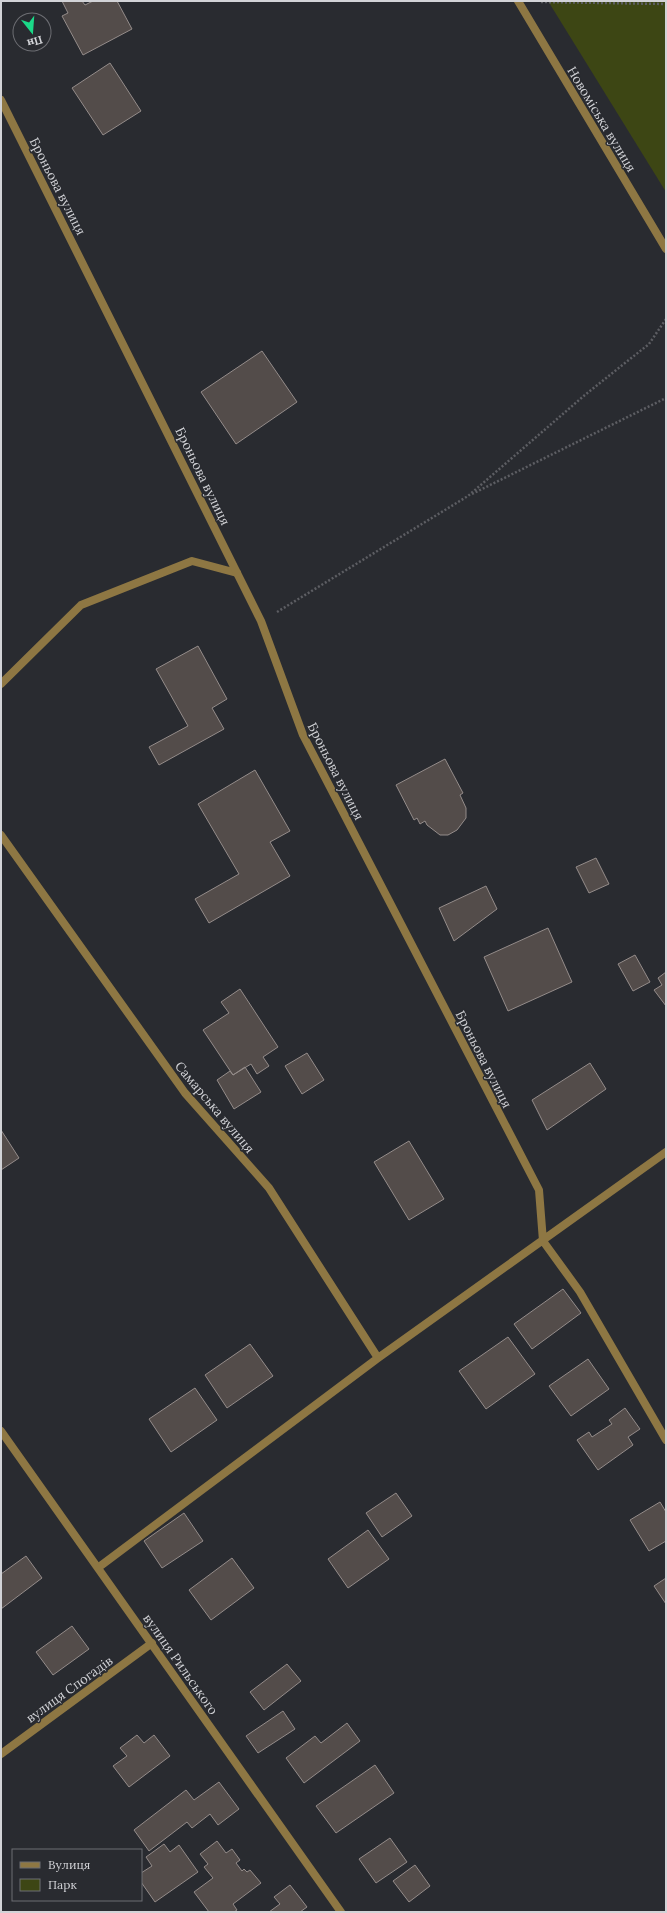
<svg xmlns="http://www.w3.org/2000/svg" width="667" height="1913" viewBox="0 0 667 1913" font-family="Lora,serif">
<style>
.green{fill:#3d4614}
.building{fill:#534c4a;stroke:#948c8a}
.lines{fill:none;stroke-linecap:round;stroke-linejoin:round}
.path{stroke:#5d5e63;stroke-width:2.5;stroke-dasharray:2 2;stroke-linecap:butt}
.service{stroke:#8e7743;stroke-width:8}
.minor{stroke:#8e7743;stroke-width:8}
.labels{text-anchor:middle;stroke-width:3;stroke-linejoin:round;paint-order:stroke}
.street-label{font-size:13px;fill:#d2d3d7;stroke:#292b30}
</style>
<rect width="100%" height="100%" fill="#292b30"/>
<path class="green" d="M548,1H666V192Z"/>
<path class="building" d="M62,1H82L85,5L93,1H117L132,29L83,55L62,16L68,13Z
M110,63L141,111L103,135L72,88Z
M262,351L297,402L236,444L201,392Z
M198,646L227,699L212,708L224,729L159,765L149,747L188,726L156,669Z
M445,759L463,793L460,795L466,808V818L457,830L448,835H440L427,825L425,821L420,824L417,818L414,820L396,785Z
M255,770L290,831L270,842L290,876L209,923L195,899L239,874L198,804Z
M596,858L609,884L589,893L576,867Z
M486,886L497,909L454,941L439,908Z
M548,928L572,982L508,1011L484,957Z
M635,955L650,982L633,991L618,964Z
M666,972V1006L654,990L662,985L658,978Z
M240,989L278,1047L263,1057L269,1066L257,1074L251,1064L233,1075L203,1030L229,1013L221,1002Z
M307,1053L324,1080L302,1094L285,1066Z
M590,1063L606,1089L547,1130L532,1100Z
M245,1067L261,1092L234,1109L217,1080L230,1071L233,1075Z
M1,1130L19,1158L1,1170Z
M409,1141L444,1199L409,1220L374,1162Z
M563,1289L581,1313L532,1349L514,1324Z
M508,1337L535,1374L486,1409L459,1371Z
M250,1344L273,1376L227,1408L205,1375Z
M588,1359L609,1389L571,1416L549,1386Z
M195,1388L217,1420L171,1452L149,1419Z
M625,1408L640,1429L628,1437L633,1445L598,1470L577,1440L589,1432L592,1437L612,1424L609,1420Z
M396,1493L412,1516L382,1537L366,1513Z
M660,1502L666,1512V1541L649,1551L630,1520Z
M184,1513L203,1541L162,1568L144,1541Z
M368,1530L389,1559L348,1588L328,1559Z
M26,1556L42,1578L1,1609V1574Z
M232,1558L254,1588L211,1620L189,1590Z
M666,1578V1604L654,1586Z
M72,1626L89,1649L53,1675L36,1652Z
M287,1664L301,1681L264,1710L250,1692Z
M283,1711L295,1729L258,1753L246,1736Z
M347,1723L360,1741L304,1783L286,1758L315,1736L321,1743Z
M137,1735L144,1743L154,1735L170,1756L129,1787L113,1766L127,1756L120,1748Z
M375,1765L394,1793L336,1833L316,1806Z
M219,1782L239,1809L218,1825L210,1814L192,1828L187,1822L149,1851L134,1830L186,1790L194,1800Z
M390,1838L407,1862L376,1883L359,1859Z
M217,1841L226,1853L232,1849L240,1860L236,1863L242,1871L244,1869L247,1872L250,1870L261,1883L233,1904L237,1910L234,1912H209L194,1892L213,1878L204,1867L208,1864L200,1854Z
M164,1844L170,1852L179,1845L198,1872L155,1902L141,1882V1873L152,1866L146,1857Z
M415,1865L430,1886L409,1902L393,1881Z
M290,1885L307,1907L300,1912H269L280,1904L274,1897Z"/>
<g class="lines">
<path class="path" d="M541,2L666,4
M472,494L666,398
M277,612L468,496L586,394L649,344L666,319"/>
<path class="service" d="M1,684L81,605L192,561L237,573"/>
<path class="minor" d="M518,1L666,249
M1,100L261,621L303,735L539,1190L543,1241L580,1292L666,1440
M1,835L185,1093L269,1188L378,1358
M1,1431L341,1912
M99,1567L378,1358L666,1152
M1,1754L152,1643"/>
</g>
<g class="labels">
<g class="street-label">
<text transform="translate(602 119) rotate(59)" y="5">Новоміська вулиця</text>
<text transform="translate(58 186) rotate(63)" y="5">Броньова вулиця</text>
<text transform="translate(203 476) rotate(64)" y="5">Броньова вулиця</text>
<text transform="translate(336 771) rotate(63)" y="5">Броньова вулиця</text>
<text transform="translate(484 1059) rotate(63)" y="5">Броньова вулиця</text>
<text transform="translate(215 1107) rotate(50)" y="5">Самарська вулиця</text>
<text transform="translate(181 1664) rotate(55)" y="5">вулиця Рильського</text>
<text transform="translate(69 1689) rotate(-36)" y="5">вулиця Спогадів</text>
</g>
</g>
<rect width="667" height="1913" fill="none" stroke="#d2d3d7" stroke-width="4"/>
<rect x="12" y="1849" width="130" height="52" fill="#292b30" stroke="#6d6e73"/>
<rect x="20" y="1862" width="20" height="6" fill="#8e7743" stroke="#6d6e73"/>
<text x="48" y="1869" font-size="12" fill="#d2d3d7">Вулиця</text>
<rect x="20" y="1879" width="20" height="12" fill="#3d4614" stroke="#6d6e73"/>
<text x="48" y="1889" font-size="12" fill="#d2d3d7">Парк</text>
<g transform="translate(32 32) rotate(163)"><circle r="19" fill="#292b30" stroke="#6d6e73"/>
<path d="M0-3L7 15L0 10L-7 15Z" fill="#1bd988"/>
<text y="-6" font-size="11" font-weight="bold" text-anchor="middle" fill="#d2d3d7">Пн</text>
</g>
</svg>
